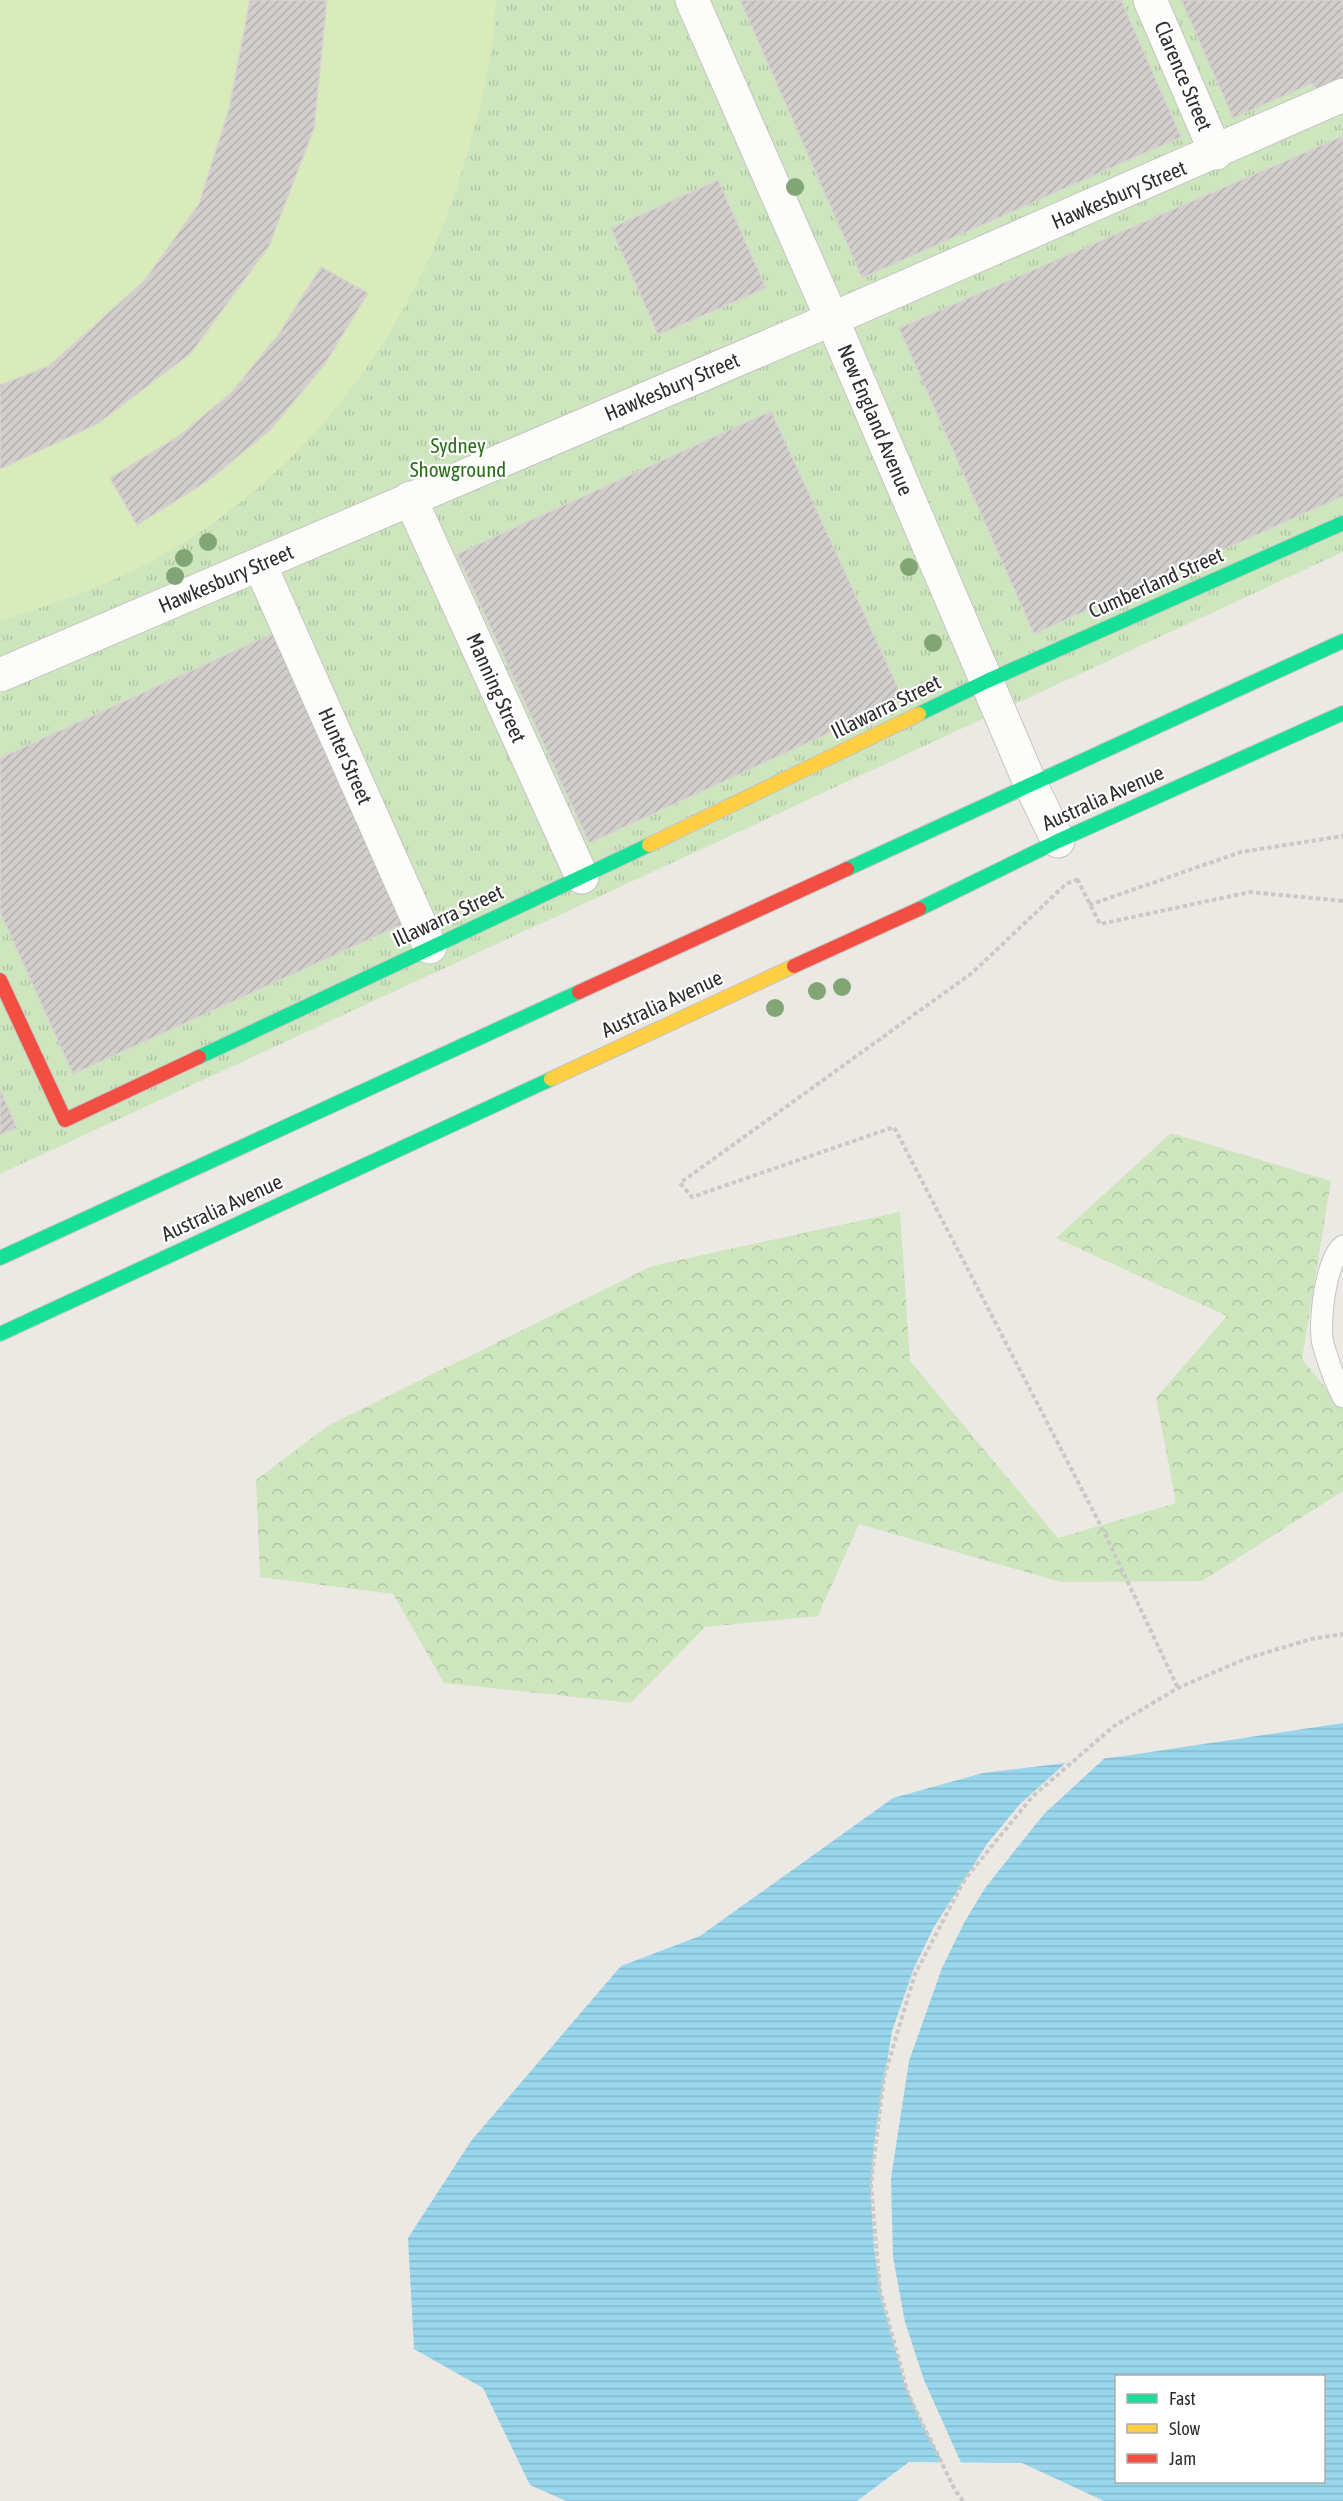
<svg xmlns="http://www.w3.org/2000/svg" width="1343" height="2501" viewBox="0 0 1343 2501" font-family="'Asap Condensed',sans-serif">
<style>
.forest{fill:url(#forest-crowns)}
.park{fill:url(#park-tufts)}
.pitch{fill:#d9eabb}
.water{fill:url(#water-rules);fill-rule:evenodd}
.pier{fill:#ece8e4}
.building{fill:url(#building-hatch);stroke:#d7d4d0;stroke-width:1.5}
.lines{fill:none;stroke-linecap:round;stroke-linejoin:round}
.lane-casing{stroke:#c5c4c5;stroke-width:23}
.street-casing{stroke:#c5c4c5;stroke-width:35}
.fast-casing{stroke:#c5c4c5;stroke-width:16}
.slow-casing{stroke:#c5c4c5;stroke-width:16}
.jam-casing{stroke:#c5c4c5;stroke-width:16}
.path{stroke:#c9c9c8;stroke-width:4;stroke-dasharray:4.5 3;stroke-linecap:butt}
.lane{stroke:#fcfcfb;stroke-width:21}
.street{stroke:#fcfcfb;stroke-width:33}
.fast{stroke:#16e098;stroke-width:14}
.slow{stroke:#ffcf43;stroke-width:14}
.jam{stroke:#f24e42;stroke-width:14}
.tree{fill:#82a575}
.labels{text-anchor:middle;stroke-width:4.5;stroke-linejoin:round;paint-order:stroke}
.street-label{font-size:21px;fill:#2e2e2e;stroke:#fff}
.park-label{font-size:21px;fill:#2c6e1b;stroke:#fff}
</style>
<defs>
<pattern id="forest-crowns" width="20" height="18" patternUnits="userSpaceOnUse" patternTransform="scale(1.5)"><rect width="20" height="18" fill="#cee6be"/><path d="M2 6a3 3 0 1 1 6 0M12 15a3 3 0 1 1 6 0" fill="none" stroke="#b1c6a4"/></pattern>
<pattern id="park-tufts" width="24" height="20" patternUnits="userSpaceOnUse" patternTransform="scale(1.5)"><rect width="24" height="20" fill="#cee6be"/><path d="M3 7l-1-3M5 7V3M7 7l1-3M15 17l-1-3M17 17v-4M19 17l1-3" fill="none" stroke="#b1c6a4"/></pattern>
<pattern id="water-rules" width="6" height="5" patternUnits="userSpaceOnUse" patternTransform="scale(1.5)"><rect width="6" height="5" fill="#99d6ec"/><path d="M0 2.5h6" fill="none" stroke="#84b8cb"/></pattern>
<pattern id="building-hatch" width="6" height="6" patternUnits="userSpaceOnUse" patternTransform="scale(1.5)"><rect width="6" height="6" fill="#d1cecb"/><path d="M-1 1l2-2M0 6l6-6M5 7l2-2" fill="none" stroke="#b4b1af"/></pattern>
</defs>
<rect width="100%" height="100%" fill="#ece8e4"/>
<path class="forest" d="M1171,1133L1331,1181L1302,1359L1343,1409V1491L1202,1581L1061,1582L859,1524L818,1616L705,1627L631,1703L444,1683L393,1594L260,1577L256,1480L329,1425L652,1266L900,1212L910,1361L1058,1538L1176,1503L1156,1398L1227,1316L1056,1238Z"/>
<path class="park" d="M0,0H1343V552L0,1174Z"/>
<path class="pitch" d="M0,0H496C494,56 480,112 464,165C412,340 294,493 128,573C86,593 43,607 0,621Z"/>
<path class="water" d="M1343,1723V2501H1104L1022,2463L909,2462L857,2501H566L530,2485L483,2388L414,2349L408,2238L471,2141L621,1966L700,1936L893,1798L983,1773L1124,1756ZM1116,2376H1324V2482H1116Z"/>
<path class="pier" d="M1108,1755L1044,1814L985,1888L964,1923L942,1968L909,2061L891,2178L893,2257L905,2322L924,2380L962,2465H944L923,2425L905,2385L883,2303L874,2249L871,2198L874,2144L892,2031L914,1968L934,1927L987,1844L1020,1804L1070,1759Z"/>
<path class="building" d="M250,0H327L314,128L269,246L191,353L97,424L0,469V385L49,366L145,280L199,204L229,109Z
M740,0H1121L1181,137L862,278Z
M1181,0H1343V77L1316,89L1313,83L1233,118Z
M1343,136V496L1034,634L899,328Z
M718,180L766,288L658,335L611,228Z
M321,267L368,293L324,365L270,430L209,480L137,525L110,478L179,436L231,393L279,334Z
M771,411L903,699L589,843L457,554Z
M276,632L407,922L73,1074L0,912V758Z
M0,1089L17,1128L0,1135Z"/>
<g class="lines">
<g class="lane-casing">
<path id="lane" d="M1343,1246C1326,1259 1318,1323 1323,1344C1328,1361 1335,1382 1343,1397"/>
</g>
<g class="street-casing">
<path id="street" d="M692,0L832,319L1030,783L1058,841
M1150,0L1216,153
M410,498L582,877
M260,565L430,947
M0,675L832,319L1343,95"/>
</g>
<g class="fast-casing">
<path id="fast" d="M919,714L987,681L1343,523
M847,869L1343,641
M919,909L1058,841L1343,713
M199,1057L649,845
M0,1258L579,992
M0,1334L551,1079"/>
</g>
<g class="slow-casing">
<path id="slow" d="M649,845L919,714
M551,1079L794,966"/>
</g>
<g class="jam-casing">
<path id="jam" d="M794,966L919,909
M0,980L65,1120L199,1057
M579,992L847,869"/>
</g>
<path class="path" d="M1077,879L1100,924L1250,892L1343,901
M1078,879L1066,884L972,973L680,1183L692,1197L894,1127L1105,1534L1178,1688
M1089,905L1241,852L1343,836
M963,2501L955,2490L908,2394L880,2290L871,2184L884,2077L915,1974L965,1879L1033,1796L1114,1726L1178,1688L1245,1659L1311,1639L1343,1634"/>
<use href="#lane" class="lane"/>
<use href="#street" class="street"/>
<use href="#fast" class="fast"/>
<use href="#slow" class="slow"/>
<use href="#jam" class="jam"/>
</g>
<g class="tree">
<circle cx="795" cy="187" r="9"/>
<circle cx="208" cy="542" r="9"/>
<circle cx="184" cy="558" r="9"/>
<circle cx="909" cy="567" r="9"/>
<circle cx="175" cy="576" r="9"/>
<circle cx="933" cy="643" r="9"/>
<circle cx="842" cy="987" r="9"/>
<circle cx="817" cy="991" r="9"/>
<circle cx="775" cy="1008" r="9"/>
</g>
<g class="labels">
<g class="street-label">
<text transform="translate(1183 76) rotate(67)" y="7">Clarence Street</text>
<text transform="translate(1119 195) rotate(-23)" y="7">Hawkesbury Street</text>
<text transform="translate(672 387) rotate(-23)" y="7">Hawkesbury Street</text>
<text transform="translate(875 420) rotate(67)" y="7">New England Avenue</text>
<text transform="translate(226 579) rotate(-23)" y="7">Hawkesbury Street</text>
<text transform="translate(1156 583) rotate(-24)" y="7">Cumberland Street</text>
<text transform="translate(496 688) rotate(66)" y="7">Manning Street</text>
<text transform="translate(886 707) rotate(-26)" y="7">Illawarra Street</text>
<text transform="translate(345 756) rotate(66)" y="7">Hunter Street</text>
<text transform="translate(1103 798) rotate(-24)" y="7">Australia Avenue</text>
<text transform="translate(448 916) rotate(-25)" y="7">Illawarra Street</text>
<text transform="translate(662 1004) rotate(-25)" y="7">Australia Avenue</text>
<text transform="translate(222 1208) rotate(-25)" y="7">Australia Avenue</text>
</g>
<g class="park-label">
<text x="458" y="453">Sydney<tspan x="458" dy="24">Showground</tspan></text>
</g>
</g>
<rect x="1115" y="2375" width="210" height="108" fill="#ffffff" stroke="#ababab" stroke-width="1.5"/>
<rect x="1127" y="2394" width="30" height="9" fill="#16e098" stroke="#ababab" stroke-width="1.5"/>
<text x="1169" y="2405" font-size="18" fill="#2e2e2e">Fast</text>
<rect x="1127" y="2424" width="30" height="9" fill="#ffcf43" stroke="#ababab" stroke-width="1.5"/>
<text x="1169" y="2435" font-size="18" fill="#2e2e2e">Slow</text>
<rect x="1127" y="2454" width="30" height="9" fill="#f24e42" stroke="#ababab" stroke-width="1.5"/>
<text x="1169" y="2465" font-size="18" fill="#2e2e2e">Jam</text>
</svg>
